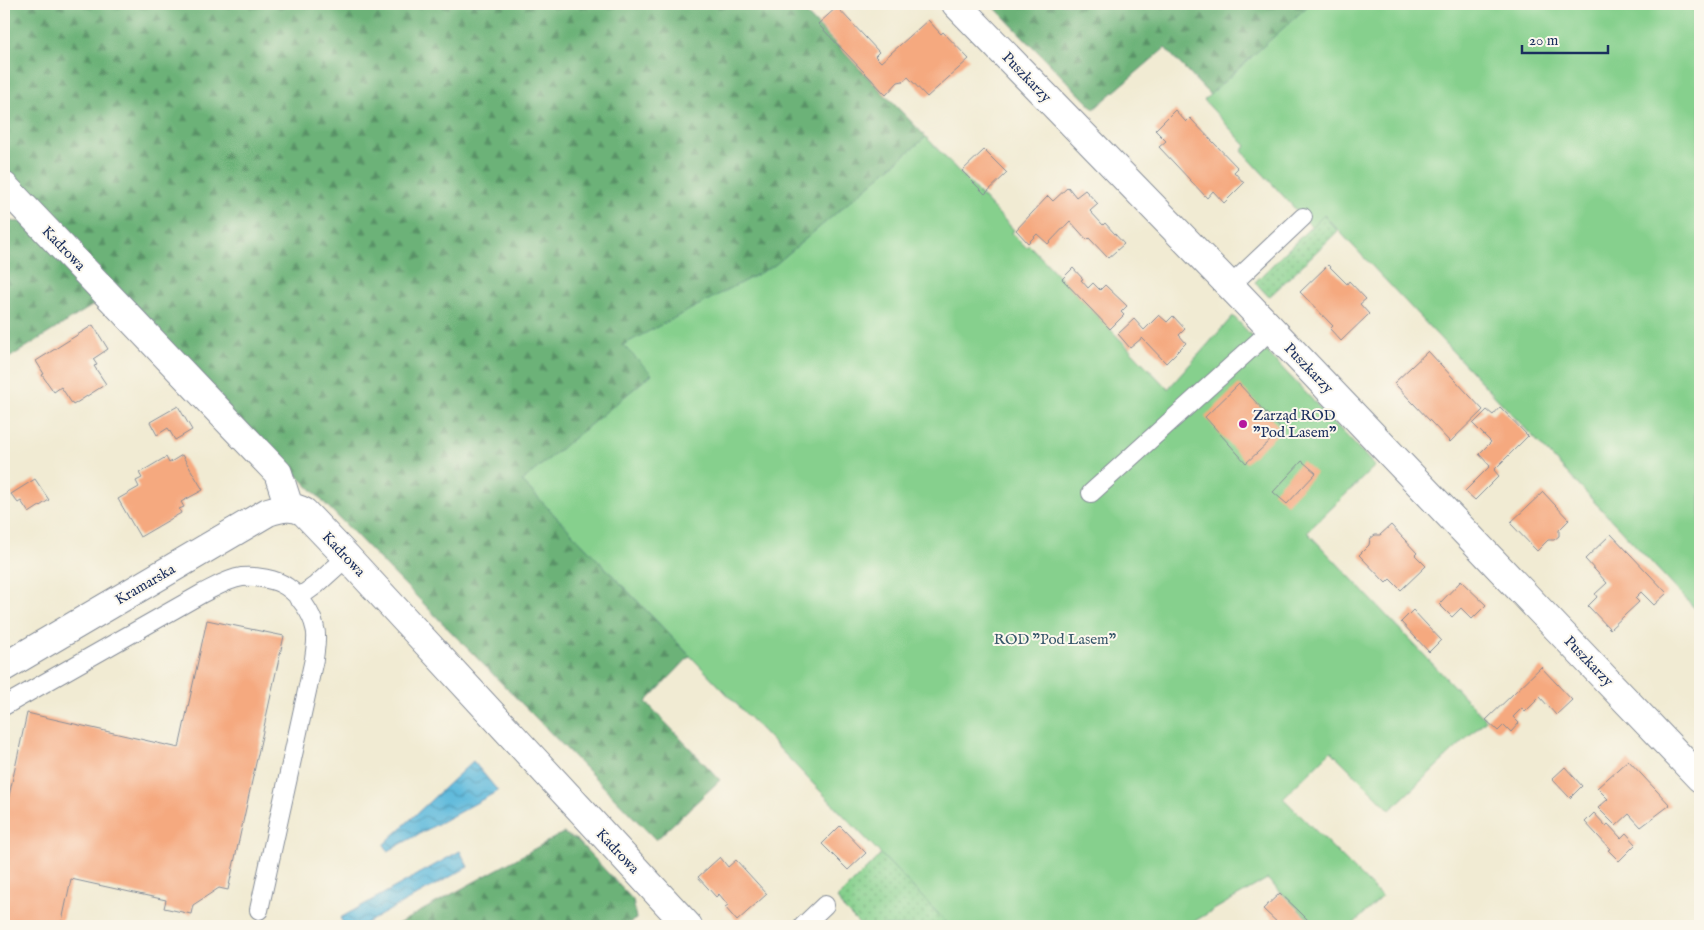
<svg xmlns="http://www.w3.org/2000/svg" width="1704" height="930" viewBox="0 0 1704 930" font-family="'IM FELL English',serif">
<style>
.grass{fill:url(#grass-dots);stroke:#508076}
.forest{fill:url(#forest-firs);stroke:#44706b}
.garden{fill:#86d08d;stroke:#508076}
.water{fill:url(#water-waves);stroke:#3c749d}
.building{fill:#f5a97f}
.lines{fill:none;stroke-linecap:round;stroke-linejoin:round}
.service-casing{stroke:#868d98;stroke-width:20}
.minor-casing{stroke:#868d98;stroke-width:30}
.service{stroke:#fff;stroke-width:18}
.minor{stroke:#fff;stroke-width:28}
.poi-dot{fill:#b5179e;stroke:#fbf7ec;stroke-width:2}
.labels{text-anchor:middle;stroke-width:4;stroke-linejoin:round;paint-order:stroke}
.street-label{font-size:15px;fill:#1b2f5e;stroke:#fbf7ec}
.poi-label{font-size:15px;fill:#1b2f5e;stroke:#fbf7ec;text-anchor:start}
.park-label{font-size:15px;fill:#36576a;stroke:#fbf7ec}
</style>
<defs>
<pattern id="grass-dots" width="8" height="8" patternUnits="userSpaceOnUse" patternTransform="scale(1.25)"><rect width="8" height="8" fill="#86d08d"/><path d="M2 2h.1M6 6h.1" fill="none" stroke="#6da976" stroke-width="1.8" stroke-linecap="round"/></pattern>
<pattern id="forest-firs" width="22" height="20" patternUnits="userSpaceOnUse" patternTransform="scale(1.25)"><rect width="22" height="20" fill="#6cb278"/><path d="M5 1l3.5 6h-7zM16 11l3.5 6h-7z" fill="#589166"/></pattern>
<pattern id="water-waves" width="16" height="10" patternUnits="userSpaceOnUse" patternTransform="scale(1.25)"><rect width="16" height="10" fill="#5ebadc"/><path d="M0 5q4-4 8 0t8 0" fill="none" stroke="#4d98b6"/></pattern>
</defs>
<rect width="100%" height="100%" fill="#fbf7ec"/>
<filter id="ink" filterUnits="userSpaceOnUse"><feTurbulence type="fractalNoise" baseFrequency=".02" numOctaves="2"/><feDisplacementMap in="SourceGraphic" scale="10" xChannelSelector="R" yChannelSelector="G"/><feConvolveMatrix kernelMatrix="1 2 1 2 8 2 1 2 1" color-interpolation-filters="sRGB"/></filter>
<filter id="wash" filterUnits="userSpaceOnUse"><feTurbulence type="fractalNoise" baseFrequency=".0096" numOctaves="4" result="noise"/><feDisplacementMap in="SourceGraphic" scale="20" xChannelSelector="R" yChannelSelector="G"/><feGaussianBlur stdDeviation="1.12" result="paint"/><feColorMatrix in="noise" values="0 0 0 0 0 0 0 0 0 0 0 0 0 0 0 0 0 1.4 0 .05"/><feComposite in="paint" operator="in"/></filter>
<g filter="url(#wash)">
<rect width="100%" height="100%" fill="#f1ebd3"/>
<path class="grass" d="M1323,215L1338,231L1269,297L1255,282Z
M881,854L950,926H861L842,907L837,898Z"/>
<path class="forest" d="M4,4H797L926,137L775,265L624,345L652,374L522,481L690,656L646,702L720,780L656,840L294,472L287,477L4,176Z
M991,4H1310L1210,95L1165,48L1094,109Z
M4,221L27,222L103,299L4,361Z
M563,833L577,840L633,900L636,919L623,926H394Z"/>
<path class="garden" d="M1310,4H1700V614L1324,215L1312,227L1309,224L1242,151L1246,146L1204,100Z
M926,137L1014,230L1012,233L1026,247L1029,245L1168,389L1233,316L1375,466L1307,532L1486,720L1390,810L1331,751L1283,798L1382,897L1351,926H1316L1267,879L1186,926H950L522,481L652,374L623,345L775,265Z"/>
<path class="water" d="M473,761L498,791L388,851L384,844Z
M460,851L468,867L361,926H345L340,918Z"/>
<g id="blocks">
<path class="building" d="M837,7L879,52L875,56L881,62L928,20L941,34L943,32L969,59L927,97L908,77L903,81L898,82L886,95L818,24Z
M1175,110L1186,122L1190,118L1238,168L1234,172L1244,183L1224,203L1213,191L1207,198L1159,147L1166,141L1155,130Z
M984,150L1007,173L985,194L962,171Z
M1068,187L1076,197L1085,190L1098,204L1090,211L1103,225L1105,223L1124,244L1108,258L1089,238L1087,240L1070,221L1048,244L1037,234L1028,243L1016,230L1048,196L1053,201Z
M1328,265L1347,284L1349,281L1366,299L1360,304L1369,314L1341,341L1330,329L1333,326L1300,292Z
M1073,268L1083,279L1081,280L1088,288L1093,283L1100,290L1105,285L1127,306L1121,312L1124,315L1110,329L1062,279Z
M1159,315L1167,322L1173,316L1185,329L1179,335L1186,343L1166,363L1142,338L1130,348L1118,334L1134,319L1144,330Z
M93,325L108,349L93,359L97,365L94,366L106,384L73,405L61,387L54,392L42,375L44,374L36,361Z
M1428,351L1483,410L1450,442L1394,383Z
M1239,384L1282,430L1246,463L1205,417Z
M178,406L192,430L175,440L168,428L157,435L150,422Z
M1500,407L1528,436L1494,470L1499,476L1475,500L1465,491L1490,466L1479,454L1491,442L1473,424L1487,410L1493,415Z
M182,455L203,490L181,502L184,507L179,509L181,513L140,537L118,499L139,487L136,481L142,478L139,473L166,457L169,463Z
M1302,461L1316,473L1287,504L1273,492Z
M35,479L49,500L29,513L21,501L18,503L11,494Z
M1543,492L1569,520L1559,530V536L1554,540H1548L1537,551L1510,523Z
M1391,525L1417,553L1415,555L1426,566L1401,590L1390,579L1386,583L1359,555L1369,545L1370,539L1375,535H1380Z
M1611,534L1667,593L1654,605L1641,592L1635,598L1639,602L1610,629L1588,606L1597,597L1595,594L1607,583L1585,559Z
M1461,581L1486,605L1472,619L1461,608L1452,617L1439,604Z
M1413,610L1441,640L1429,652L1401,622Z
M207,620L284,636L228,890L219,888L193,905L191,914L164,908L166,900L71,879L61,926H4V819L27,713L179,748Z
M1541,667L1572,700L1556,715L1540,697L1525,712L1522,708L1513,717L1519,723L1511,732L1504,725L1498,731L1486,720Z
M1628,760L1670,805L1641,827L1629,814L1616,826L1598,808L1608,799L1597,788Z
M1565,767L1582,786L1570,798L1552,779Z
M1594,813L1606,826L1608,824L1621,838L1626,833L1636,844L1619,861L1608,850L1610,849L1585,822Z
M840,826L866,853L848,870L822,844Z
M720,857L728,867L736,860L767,894L737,921L725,907L728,905L719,894L716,897L698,877Z
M1280,893L1298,910L1314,926H1293L1288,922L1284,926H1281L1263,909Z"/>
</g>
</g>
<g filter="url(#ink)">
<use href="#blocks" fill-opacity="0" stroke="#868d98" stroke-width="1"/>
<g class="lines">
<g class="service-casing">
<path id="service" d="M1230,286L1303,217
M1091,493L1258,342L1271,328
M298,598L316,585L347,557
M4,706L203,593C215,587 228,579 242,577C256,576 276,579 287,587C299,595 312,613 315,628C318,637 315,649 314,659L259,910
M803,926L825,905"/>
</g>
<g class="minor-casing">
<path id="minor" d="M956,4L1237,293L1700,778
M4,186L278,473L289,507
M4,667L268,512C281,508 292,505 304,512L347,557L688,926"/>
</g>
<use href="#service" class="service"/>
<use href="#minor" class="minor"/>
</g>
</g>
<circle class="poi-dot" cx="1243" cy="424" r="5"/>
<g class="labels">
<g class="street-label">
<text transform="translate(1027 77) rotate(46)" y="5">Puszkarzy</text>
<text transform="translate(64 248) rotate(46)" y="5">Kadrowa</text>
<text transform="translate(1309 368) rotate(46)" y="5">Puszkarzy</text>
<text transform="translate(344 554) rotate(47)" y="5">Kadrowa</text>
<text transform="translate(145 584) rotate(-30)" y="5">Kramarska</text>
<text transform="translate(1589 661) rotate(46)" y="5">Puszkarzy</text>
<text transform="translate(618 851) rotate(47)" y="5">Kadrowa</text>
</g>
<g class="poi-label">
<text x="1253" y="420">Zarząd ROD<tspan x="1253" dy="17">"Pod Lasem"</tspan></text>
</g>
<g class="park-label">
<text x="1055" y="644">ROD "Pod Lasem"</text>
</g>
</g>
<rect width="1704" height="930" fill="none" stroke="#fbf7ec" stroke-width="20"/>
<path d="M1522 45v8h86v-8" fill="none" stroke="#1b2f5e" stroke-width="2.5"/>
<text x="1529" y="45" font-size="15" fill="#1b2f5e" stroke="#fbf7ec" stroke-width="4" paint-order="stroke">20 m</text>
</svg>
